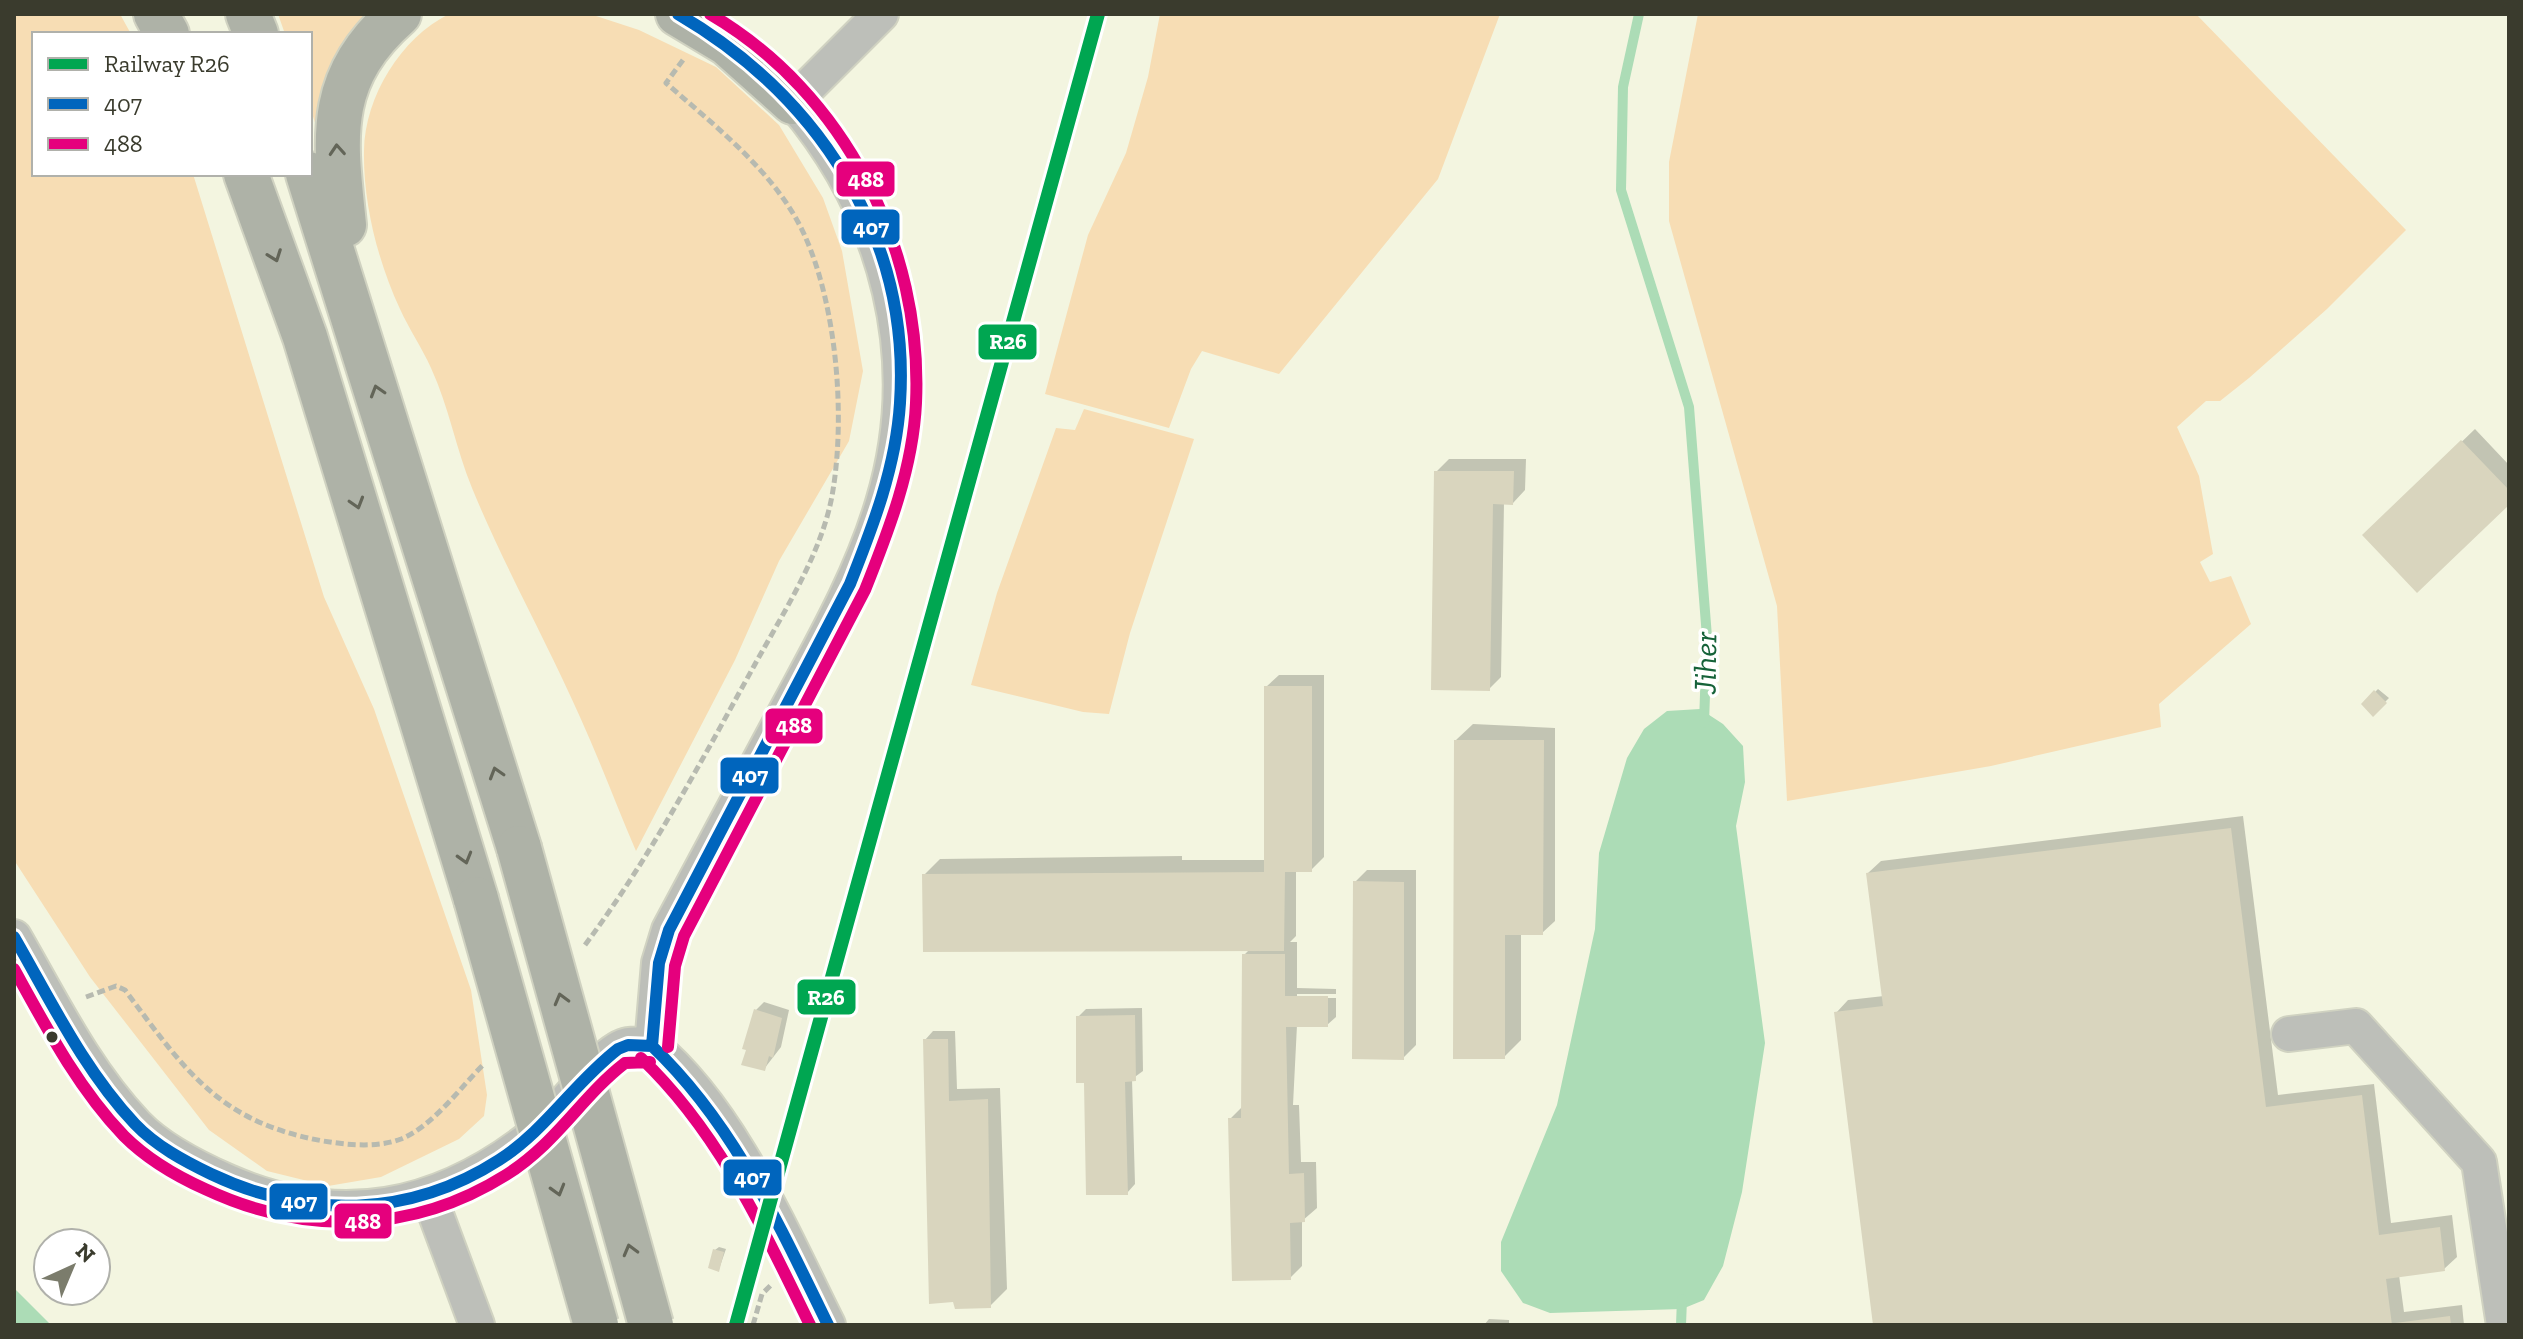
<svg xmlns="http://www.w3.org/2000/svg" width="2523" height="1339" viewBox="0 0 2523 1339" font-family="'Zilla Slab',serif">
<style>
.green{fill:#f7ddb4}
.water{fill:#acdcb6}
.shadow{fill:#0003}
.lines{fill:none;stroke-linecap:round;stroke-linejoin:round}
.stream{stroke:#acdcb6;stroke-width:10}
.building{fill:#d9d5be}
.minor-casing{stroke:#d0d2c1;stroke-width:38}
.highway-casing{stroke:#d0d2c1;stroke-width:48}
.path{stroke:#b7bab0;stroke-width:5;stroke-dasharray:8 4;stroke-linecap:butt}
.minor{stroke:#bdbfb9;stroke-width:34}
.highway{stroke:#aeb2a7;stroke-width:44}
.highway-bridge-casing{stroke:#d0d2c1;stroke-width:48;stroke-linecap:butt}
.highway-bridge{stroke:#aeb2a7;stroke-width:44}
.bus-1-casing{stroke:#fff;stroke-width:18}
.bus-2-casing{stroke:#fff;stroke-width:18}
.bus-1{stroke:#0065bd;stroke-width:12}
.bus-2{stroke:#e5007d;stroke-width:12}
.rail-1-casing{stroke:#fff;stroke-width:20}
.rail-1{stroke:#00a651;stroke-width:14}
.oneway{stroke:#636558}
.bus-dot{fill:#3a3b2d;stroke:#fff;stroke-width:3}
.labels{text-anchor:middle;stroke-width:7;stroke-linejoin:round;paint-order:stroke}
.water-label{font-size:32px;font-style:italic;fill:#156239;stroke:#fff}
.line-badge{stroke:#fff;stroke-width:3}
.badge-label{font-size:22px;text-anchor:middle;font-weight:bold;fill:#fff}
</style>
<rect width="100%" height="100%" fill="#f3f5e0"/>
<path class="green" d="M14,14H120L131,34H34V174H193L324,597L374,709L471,990L487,1095L484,1116L459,1139L381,1177L328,1186L267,1171L209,1130L90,977L14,860Z
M278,14H376L317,129L310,107V34H285Z
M449,14H590L639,30L716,67L779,125L823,198L842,251L863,371L849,441L779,561L735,660L636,851C617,807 600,761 580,717C546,640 504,566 472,488C456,449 449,407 431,368C422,348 409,329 400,309C378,262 363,203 364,151C365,96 401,38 449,14Z
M1160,14H1500L1438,179L1279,374L1202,351L1191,369L1169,428L1045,394L1088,235L1126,153L1148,77Z
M1698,14H2196L2406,230L2327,309L2249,378L2220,401H2206L2177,427L2199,476L2213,554L2200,562L2210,582L2231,576L2251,624L2159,704L2161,727L1991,766L1787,801L1777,606L1669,221V162Z
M1084,409L1194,439L1130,633L1109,714L1083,712L971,685L997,593L1056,428L1075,430Z"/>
<path class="water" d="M1700,709L1723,724L1743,746L1745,782L1736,826L1765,1043L1742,1192L1723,1266L1704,1300L1682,1309L1550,1313L1523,1303L1501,1271V1242L1557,1105L1595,929L1599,853L1627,758L1644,729L1667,711Z
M14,1288L51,1325H14Z"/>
<path class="shadow" d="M2475,429L2509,465V502L2365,535Z
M1449,459H1526L1525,490L1513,503H1504L1501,677L1489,689L1436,472Z
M1279,675H1324V857L1311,870H1296V936L1290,942H1297V988L1336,989V994H1297V998H1336V1017L1327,1025H1297L1293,1105H1299L1301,1162H1316L1317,1208L1302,1221V1266L1290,1278L1230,1119L1243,1106L1244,955L1250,949L924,875L940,859L1182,856V860H1266V687Z
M2378,689L2389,698L2373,714L2363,704Z
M1473,724L1555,728V921L1542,933H1521V1040L1504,1057L1456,740Z
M2243,816L2278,1095L2374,1084L2391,1223L2452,1215L2457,1257L2444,1269L2399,1275L2404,1312L2462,1305L2464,1325H1875L1836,1013L1848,1000L1884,996L1868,873L1881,861Z
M1367,870H1416V1045L1403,1058L1355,882Z
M764,1002L789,1010L781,1047L764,1069L756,1010Z
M1142,1008L1143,1071L1132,1079L1135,1184L1127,1193L1086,1082L1078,1017L1086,1009Z
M933,1031H955L957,1089L1000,1088L1007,1289L990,1306L925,1040Z
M719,1247L726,1249L719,1269L715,1250Z
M1489,1319L1509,1320V1325H1484Z"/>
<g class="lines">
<path class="stream" d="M1639,14L1623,87L1621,190L1689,407L1707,637L1704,723
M1681,1325L1682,1299"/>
</g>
<path class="building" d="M2461,440L2509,490V505L2417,593L2362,535Z
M1434,471H1514L1513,505L1493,504L1490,691L1431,690Z
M1264,686H1312V872H1285L1284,951L923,952L922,874L1264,872Z
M2374,690L2387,703L2373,717L2361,704Z
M1454,740H1544L1543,935H1505V1059H1453Z
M2231,828L2266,1107L2362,1095L2379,1235L2440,1227L2445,1271L2386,1279L2392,1325H1873L1834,1012L1883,1006L1866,873Z
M1353,881L1404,882V1060L1352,1059Z
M1242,954H1285V996H1328V1027H1286L1289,1174L1304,1173L1305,1222L1290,1223L1291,1280L1232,1281L1228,1118H1241Z
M754,1009L782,1018L773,1058L769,1056L765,1071L741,1065L746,1050L742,1049Z
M1135,1015L1136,1081L1125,1082L1128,1195H1086L1084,1083H1076V1016Z
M923,1039H948L949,1101L988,1099L991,1308L955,1309L953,1302L929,1304Z
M713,1249L724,1252L719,1272L708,1268Z
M2450,1316L2451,1325H2396L2395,1323Z"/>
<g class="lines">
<g class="minor-casing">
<path id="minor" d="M14,937C51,1001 84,1070 136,1125C160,1150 196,1168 228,1182C339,1230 439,1210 533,1136C559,1116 602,1049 628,1045C636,1044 645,1045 652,1046
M2289,1034L2356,1026L2479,1162L2504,1325
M652,1046L659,963L669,930C709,855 749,781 789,706C824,641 862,574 883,503C926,360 888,214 793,102L881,14
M652,1046C730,1110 783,1235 828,1325
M429,1196L477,1325"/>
</g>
<g class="highway-casing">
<path id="highway" d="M156,14L167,34
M248,14L256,34
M678,14L728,44L793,102
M246,174L305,337L476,899
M308,174L519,848
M344,225C335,137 325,79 399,14"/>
</g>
<path class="path" d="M585,945C650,858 702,760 754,666C783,613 821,555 832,496C846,418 837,306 804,234C776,173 715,126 666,83L683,60
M86,997L116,986L125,990C185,1070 218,1122 323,1141C348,1145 377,1148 401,1139C433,1126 459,1089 483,1065
M753,1325L762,1294L772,1284"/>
<use href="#minor" class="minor"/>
<use href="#highway" class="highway"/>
<g class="highway-bridge-casing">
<path id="highway-bridge" d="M519,848L651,1325
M476,899L596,1325"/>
</g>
<use href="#highway-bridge" class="highway-bridge"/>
<g class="bus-1-casing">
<path id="bus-1" d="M14,937C51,1001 84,1070 135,1124C156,1146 184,1161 211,1174C306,1219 409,1218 499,1160C546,1130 574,1083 618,1049L628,1045L652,1046
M652,1046L659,963L669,930L850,584C873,526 896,467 900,403C911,236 818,96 678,14
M652,1046C734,1124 779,1225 828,1325"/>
</g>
<g class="bus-2-casing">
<path id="bus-2" d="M14,969C46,1027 78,1088 124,1136C147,1159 176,1176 205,1189C305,1236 412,1234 506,1175C558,1142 581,1097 625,1063L650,1062
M668,1047L675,966L684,936L865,590C889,530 913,468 916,403C923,248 845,93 710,14
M641,1058C719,1132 763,1229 810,1325"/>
</g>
<use href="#bus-1" class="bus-1"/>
<use href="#bus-2" class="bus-2"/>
<g class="rail-1-casing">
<path id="rail-1" d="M736,1325L1098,14"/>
</g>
<use href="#rail-1" class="rail-1"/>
</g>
<defs><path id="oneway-chevron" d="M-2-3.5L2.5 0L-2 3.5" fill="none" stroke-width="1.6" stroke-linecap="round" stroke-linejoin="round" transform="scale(2)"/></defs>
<g class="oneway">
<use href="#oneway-chevron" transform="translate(337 150) rotate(-94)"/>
<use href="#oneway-chevron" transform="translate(275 256) rotate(70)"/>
<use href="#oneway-chevron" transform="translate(377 391) rotate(-107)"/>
<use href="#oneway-chevron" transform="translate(357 503) rotate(73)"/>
<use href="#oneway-chevron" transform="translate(496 773) rotate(-107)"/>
<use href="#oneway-chevron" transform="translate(465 858) rotate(74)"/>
<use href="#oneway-chevron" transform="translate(561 999) rotate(-105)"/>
<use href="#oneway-chevron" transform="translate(558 1190) rotate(74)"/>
<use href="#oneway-chevron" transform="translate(630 1250) rotate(-105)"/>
</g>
<circle class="bus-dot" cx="52" cy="1037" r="7"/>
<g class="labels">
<g class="water-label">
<text transform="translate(1705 663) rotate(-89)" y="11">Jiher</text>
</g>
</g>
<g class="line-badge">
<rect x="835" y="160" width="61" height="38" rx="8" fill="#e5007d"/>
<rect x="840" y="208" width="61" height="38" rx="8" fill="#0065bd"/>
<rect x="977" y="323" width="61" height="38" rx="8" fill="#00a651"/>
<rect x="764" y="707" width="60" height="38" rx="8" fill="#e5007d"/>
<rect x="719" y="756" width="61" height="39" rx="8" fill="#0065bd"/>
<rect x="796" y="978" width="61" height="38" rx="8" fill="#00a651"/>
<rect x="722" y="1158" width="61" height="39" rx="8" fill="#0065bd"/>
<rect x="268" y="1182" width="61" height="39" rx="8" fill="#0065bd"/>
<rect x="333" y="1202" width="60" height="38" rx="8" fill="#e5007d"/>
</g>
<g class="badge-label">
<text x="866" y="187">488</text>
<text x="871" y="235">407</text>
<text x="1008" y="349">R26</text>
<text x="794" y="733">488</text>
<text x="750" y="783">407</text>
<text x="826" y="1005">R26</text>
<text x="752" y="1185">407</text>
<text x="299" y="1209">407</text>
<text x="363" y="1229">488</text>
</g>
<rect width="2523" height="1339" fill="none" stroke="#3a3b2d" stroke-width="32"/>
<rect x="32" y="32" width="280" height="144" fill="#ffffff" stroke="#b0b1ab" stroke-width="2"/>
<rect x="48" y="58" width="40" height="12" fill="#00a651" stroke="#b0b1ab" stroke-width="2"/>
<text x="104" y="72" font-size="24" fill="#3a3b2d">Railway R26</text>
<rect x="48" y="98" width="40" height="12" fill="#0065bd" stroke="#b0b1ab" stroke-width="2"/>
<text x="104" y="112" font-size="24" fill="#3a3b2d">407</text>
<rect x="48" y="138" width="40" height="12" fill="#e5007d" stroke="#b0b1ab" stroke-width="2"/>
<text x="104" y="152" font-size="24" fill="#3a3b2d">488</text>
<g transform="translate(72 1267) rotate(44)"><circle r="38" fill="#ffffff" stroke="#b0b1ab" stroke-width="2"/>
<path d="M0-6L14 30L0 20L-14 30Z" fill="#7b7c6c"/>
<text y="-12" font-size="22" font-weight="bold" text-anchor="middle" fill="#3a3b2d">N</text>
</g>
</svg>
